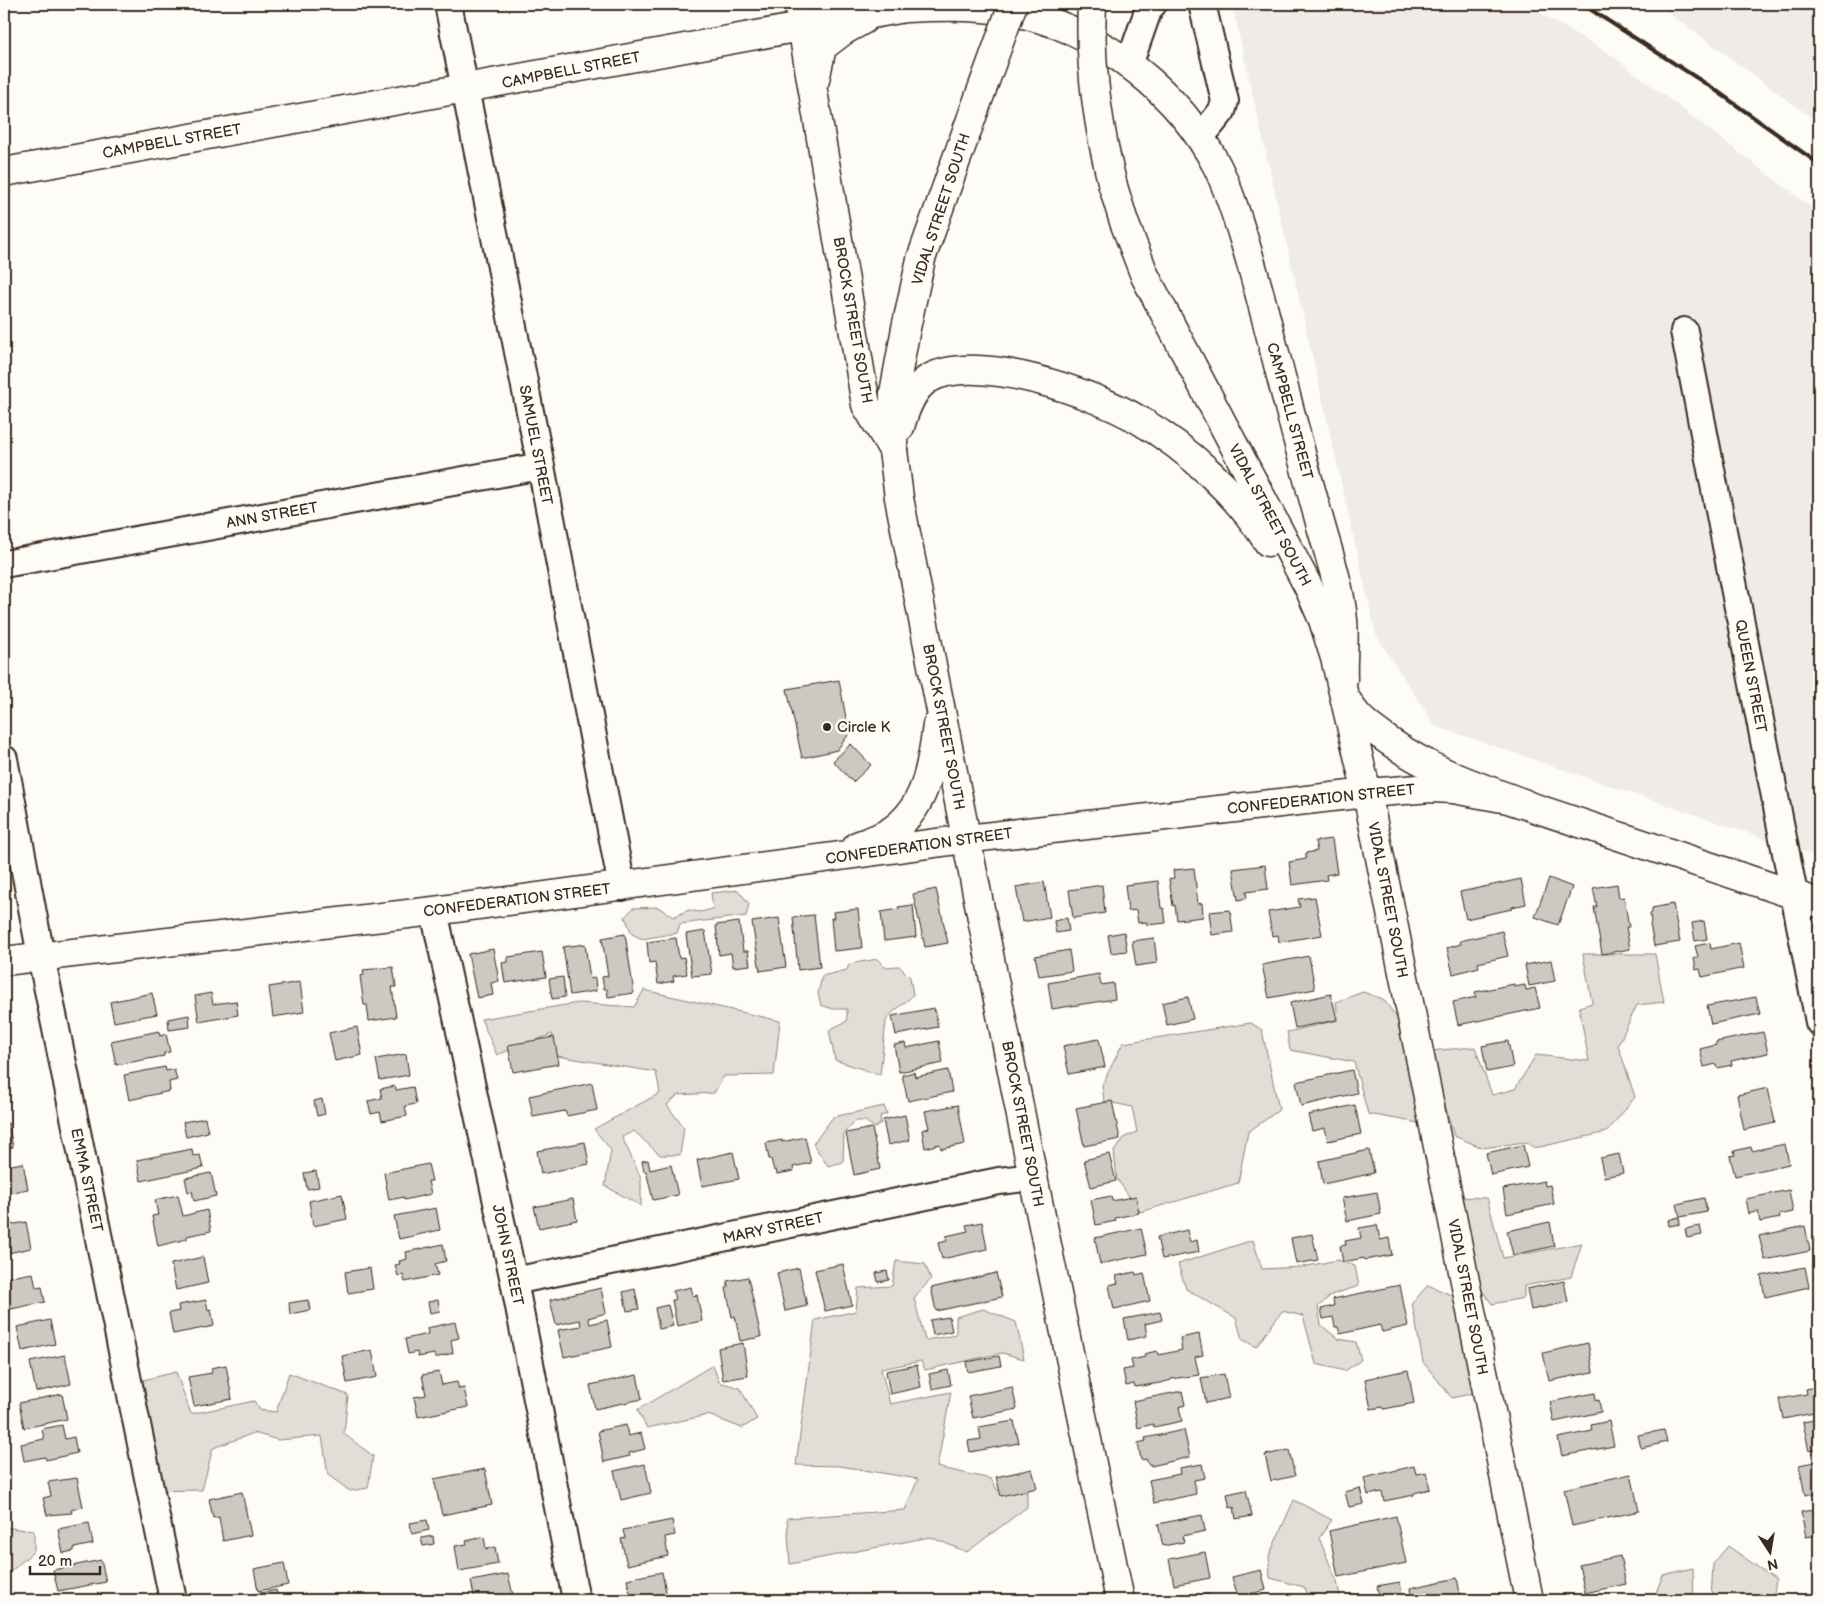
<svg xmlns="http://www.w3.org/2000/svg" width="1823" height="1604" viewBox="0 0 1823 1604" font-family="'Balsamiq Sans',sans-serif">
<style>
.built{fill:#efece7}
.green{fill:#e1ded7;stroke:#8e847a}
.building{fill:#cdc8c2;stroke:#3b2a1e}
.lines{fill:none;stroke-linecap:round;stroke-linejoin:round}
.minor-casing{stroke:#3b2a1e;stroke-width:30}
.tertiary-casing{stroke:#3b2a1e;stroke-width:31}
.secondary-casing{stroke:#3b2a1e;stroke-width:31}
.minor{stroke:#fdfcf7;stroke-width:26}
.tertiary{stroke:#fdfcf7;stroke-width:28}
.secondary{stroke:#fdfcf7;stroke-width:28}
.rail{stroke:#3b2a1e;stroke-width:4}
.secondary-bridge-casing{stroke:#3b2a1e;stroke-width:31;stroke-linecap:butt}
.secondary-bridge{stroke:#fdfcf7;stroke-width:28}
.poi-dot{fill:#3b2a1e;stroke:#fdfcf7;stroke-width:2}
.labels{text-anchor:middle;stroke-width:5;stroke-linejoin:round;paint-order:stroke}
.street-label{font-size:15px;fill:#3b2a1e;stroke:#fdfcf7}
.poi-label{font-size:15px;fill:#3b2a1e;stroke:#fdfcf7;text-anchor:start}
</style>
<rect width="100%" height="100%" fill="#fdfcf7"/>
<filter id="ink" filterUnits="userSpaceOnUse"><feTurbulence type="fractalNoise" baseFrequency=".02" numOctaves="2"/><feDisplacementMap in="SourceGraphic" scale="10" xChannelSelector="R" yChannelSelector="G"/><feConvolveMatrix kernelMatrix="1 2 1 2 8 2 1 2 1" color-interpolation-filters="sRGB"/></filter>
<g filter="url(#ink)">
<path class="built" d="M1232,4H1524L1610,54L1819,213V857L1435,726L1376,635Z
M1657,4H1819V123Z"/>
<path class="green" d="M738,890L749,904L746,916L680,924L677,933L642,939L632,934L625,917L633,908L658,907L673,917L689,910L700,912L713,909L711,893Z
M1583,954H1655L1664,1002L1637,1005L1618,1045L1635,1097L1607,1132L1535,1148L1525,1142L1483,1148L1454,1136L1429,1051L1475,1047L1492,1095L1515,1089L1536,1055L1589,1061L1579,1007L1592,1003Z
M878,959L884,967L899,966L910,977L913,995C905,1004 891,1011 886,1021L880,1075L835,1060L829,1030L847,1021V1009H833L821,1005L818,994L822,976L847,970L849,964Z
M644,990L780,1021L774,1075L724,1076L714,1093L678,1095L667,1105L684,1128L680,1155H660L634,1131L622,1137L641,1178V1206L605,1186L611,1150L594,1129L660,1093L656,1072L557,1056L552,1034L497,1055L481,1019L578,1003L634,1007Z
M1363,992L1383,999L1398,1019L1425,1114L1419,1123L1368,1114L1354,1062L1290,1050L1287,1032L1338,1020L1336,1002Z
M1251,1023L1262,1030L1279,1110L1248,1132L1238,1183L1140,1212L1117,1179L1114,1151L1125,1137L1137,1132L1132,1107L1104,1101L1102,1085L1123,1043Z
M884,1106L887,1114L880,1116L881,1123L875,1128L865,1121H855L844,1133L843,1162L828,1166L813,1144L833,1117Z
M1457,1197L1487,1198L1503,1258L1582,1243L1571,1277L1524,1286V1298L1492,1304L1478,1285Z
M1253,1240L1262,1269L1302,1267L1338,1260L1355,1266L1359,1286L1331,1295L1318,1307L1321,1325L1338,1339L1356,1342L1361,1360L1345,1371L1316,1364L1303,1316L1282,1311L1256,1347L1242,1339L1236,1318L1186,1289L1178,1264Z
M896,1261L925,1264L931,1279L914,1298L925,1340L956,1335V1317L983,1309L1016,1322L1024,1359L1002,1353L925,1370L921,1361L881,1369L890,1404L951,1392L937,1467L991,1479L997,1490L1027,1492V1507L967,1552L930,1537L790,1564L787,1518L905,1510L918,1479L840,1466L796,1465L815,1320L856,1311L858,1288L892,1286Z
M1428,1285L1458,1298L1479,1392L1452,1398L1423,1362L1412,1303Z
M713,1365L719,1382L740,1388L757,1419L742,1428L708,1415L647,1428L637,1410Z
M176,1372L191,1414L254,1401L260,1410L276,1412L289,1373L348,1395L344,1434L373,1456L368,1488L350,1491L328,1475L322,1436L278,1440L254,1433L213,1448L202,1490L144,1491L124,1406L143,1380Z
M1294,1500L1332,1520L1319,1538L1337,1582L1341,1600H1308L1304,1587L1270,1578L1269,1556Z
M4,1527L34,1531V1551L9,1573H4Z
M1728,1546L1776,1580L1773,1600H1711L1713,1564Z
M1693,1568L1694,1600H1649L1655,1595L1663,1575Z"/>
<path class="building" d="M839,680L849,734L837,750L802,758L787,689Z
M851,744L871,765L853,782L833,761Z
M1332,839L1337,873L1326,875L1327,880L1292,885L1289,862L1306,859V853L1317,851L1315,841Z
M1265,865L1268,889L1246,892L1247,898L1238,900L1233,869Z
M1194,868L1198,904L1202,903L1203,917L1177,920L1175,905L1173,906L1169,879L1174,878L1173,870Z
M1549,878L1572,887L1558,925L1535,917Z
M1521,879L1526,904L1512,907V909L1466,919L1460,892Z
M1158,881L1161,908H1164L1166,923L1147,925V922L1138,923L1136,910L1128,911L1125,885Z
M1044,882L1050,917L1022,922L1016,887Z
M1617,884L1619,898L1624,897L1629,927H1626L1630,949L1602,954L1594,907H1597L1593,888Z
M1102,885L1105,913L1073,918L1069,890Z
M936,889L948,943L925,947L913,894Z
M1315,897L1322,935L1279,942L1278,935L1272,936L1268,912L1300,907L1298,899Z
M1673,904L1680,942L1654,946L1650,924L1651,923L1650,914L1652,913V908Z
M913,905L916,937L884,941L881,912L899,909L898,907Z
M858,909L862,948L834,951L831,918H834L833,912Z
M1230,910L1233,932L1212,935L1209,912Z
M814,915L820,967L798,970L793,917Z
M779,918L786,967L760,971L752,922Z
M1067,918L1069,931L1056,933L1054,921Z
M1704,921L1707,939L1695,941L1692,923Z
M739,922L743,951H748L750,965L733,967L731,953L719,955L716,925Z
M705,931L712,974L692,976L686,934Z
M1502,931L1508,956L1478,963L1479,967L1453,974L1447,948L1461,944L1460,941Z
M1124,932L1127,951L1111,953L1108,935Z
M625,934L634,993L608,997L607,989H604L602,977L608,976L602,938Z
M676,938L679,958L684,957L687,974L673,976L674,981L658,984L655,962L649,963L647,942Z
M1154,938L1157,963L1136,966L1132,941Z
M1710,943L1711,949L1739,943L1744,968L1702,977L1700,969L1696,970L1694,958L1698,957L1695,946Z
M585,944L590,979L595,978L596,991L570,995L563,947Z
M493,949L499,981L491,983L493,995L477,998L468,954Z
M1069,950L1072,971L1039,976L1035,956Z
M542,952L546,977L505,983L502,963L508,962V957Z
M1309,956L1315,989L1269,998L1262,965Z
M1551,960L1555,981L1529,986L1525,965Z
M393,967L396,987H392L396,1017L369,1021L367,1005H364L360,976L364,975L363,970Z
M1099,974L1101,985L1113,983L1115,999L1052,1009L1048,983Z
M563,977L565,997L552,999L549,979Z
M300,982L304,1012L273,1017L269,987Z
M1514,984V987L1525,985L1526,990L1535,988L1540,1008L1458,1025L1453,1002L1476,997L1475,992Z
M152,993L157,1014L114,1022L110,1002Z
M211,993L213,1004L236,1001L238,1015L199,1022L195,996Z
M1331,994L1337,1020L1295,1028L1290,1003Z
M1188,997L1193,1019L1167,1025L1162,1003Z
M1756,997L1760,1014L1711,1024L1707,1006Z
M934,1008L938,1027L896,1035L892,1016Z
M189,1015L190,1027L169,1030L168,1019Z
M357,1027L362,1055L335,1061L329,1033Z
M159,1031L160,1036L166,1034L170,1052L164,1053V1056L116,1065L111,1041Z
M1763,1032L1768,1053L1731,1061L1732,1065L1717,1068L1716,1064L1704,1067L1700,1049L1716,1045V1042Z
M554,1037L559,1064L513,1072L508,1045Z
M1099,1039L1105,1067L1069,1074L1063,1046Z
M939,1041L943,1063L899,1072L894,1045L905,1043L906,1048Z
M1508,1041L1513,1067L1487,1072L1482,1046Z
M406,1054L409,1075L380,1080L376,1059Z
M165,1067L166,1071L174,1069L177,1080L169,1082L170,1091L129,1100L124,1075Z
M948,1070L952,1092L908,1101L902,1075L914,1072L915,1077Z
M1352,1070L1357,1093L1301,1106L1296,1082Z
M592,1083L597,1110L567,1116L565,1111L533,1117L529,1096Z
M395,1086L396,1090L413,1087L416,1104L405,1106L407,1116L382,1121L380,1112L371,1114L368,1101L382,1098L380,1089Z
M1768,1088L1775,1123L1744,1130L1737,1095Z
M322,1099L325,1114L317,1116L314,1101Z
M1112,1101L1120,1139L1084,1146L1076,1108Z
M958,1105L965,1144L941,1149L940,1144L925,1148L922,1130L929,1128L925,1111Z
M1355,1105L1361,1134L1328,1141L1325,1128L1312,1131L1308,1115Z
M905,1115L910,1140L888,1145L883,1120Z
M205,1118L208,1132L186,1137L183,1122Z
M8,1123L13,1147L4,1149V1124Z
M872,1128L880,1169L854,1175L846,1133Z
M805,1137L811,1163L793,1167L794,1171L777,1174L776,1170L774,1171L771,1159H769L766,1143L782,1140V1142Z
M585,1142L589,1164L541,1174L537,1151Z
M1785,1144L1789,1164L1735,1176L1730,1156L1735,1155L1734,1151L1751,1147L1752,1151Z
M1523,1145L1528,1167L1491,1175L1486,1153Z
M192,1149L193,1156L200,1155L203,1168L141,1181L137,1160Z
M1369,1150L1374,1173L1323,1184L1319,1161Z
M733,1152L739,1179L702,1186L697,1160Z
M1109,1154L1116,1181L1091,1187L1084,1160Z
M1619,1154L1623,1173L1604,1177L1600,1158Z
M4,1160L5,1166L23,1163L28,1189L4,1194Z
M648,1160L650,1170L671,1165L678,1195L653,1200L646,1171L644,1172L642,1161Z
M428,1164L432,1181H428L431,1194L404,1200V1197L389,1200L384,1173Z
M316,1171L319,1187L307,1189L304,1173Z
M211,1173L216,1196L194,1201L192,1191L188,1192L185,1178Z
M1544,1181L1545,1186L1550,1185L1554,1204L1507,1214L1503,1189Z
M1789,1190L1793,1212L1779,1215L1780,1218L1760,1222L1758,1211L1749,1214L1746,1199Z
M1377,1192L1381,1214L1347,1221L1342,1198Z
M342,1194L347,1219L313,1226L309,1201Z
M178,1195L183,1216L207,1210L211,1231L187,1236V1239L158,1246L152,1216L158,1215L155,1200Z
M1111,1196L1112,1201L1136,1196L1139,1213L1115,1218L1116,1221L1096,1225L1091,1200Z
M1704,1198L1707,1212L1680,1217L1677,1204Z
M573,1199L577,1220L539,1228L534,1207Z
M436,1208L440,1230L399,1239L394,1216Z
M1679,1217L1680,1224L1669,1226L1668,1220Z
M26,1222L31,1248L4,1254V1226Z
M982,1222L987,1249L942,1259L938,1243L947,1241L946,1236L968,1231L966,1225Z
M1550,1222L1554,1246L1513,1255L1507,1231Z
M1377,1225L1380,1240L1389,1238L1392,1255L1365,1260L1364,1258L1343,1262L1340,1246L1346,1245L1345,1241L1361,1238L1359,1228Z
M1700,1226L1702,1235L1687,1238L1685,1229Z
M1805,1226L1810,1251L1765,1260L1759,1236Z
M1141,1228L1147,1254L1100,1264L1095,1238Z
M1187,1230L1190,1242L1197,1240L1199,1252L1162,1259L1157,1237Z
M1312,1234L1318,1260L1296,1264L1291,1238Z
M443,1244L446,1261L435,1264L438,1275L405,1282L403,1275L398,1276L395,1265L400,1264L399,1261L407,1259L406,1252Z
M203,1257L208,1283L176,1290L171,1264Z
M843,1264L852,1305L825,1311L815,1270Z
M1805,1267L1809,1287L1765,1297L1761,1276Z
M370,1268L373,1289L348,1293L345,1272Z
M799,1268L807,1306L785,1311L777,1273Z
M887,1271L889,1280L878,1282L876,1273Z
M1135,1272L1136,1275L1144,1273L1150,1301L1114,1309L1109,1285L1118,1283L1116,1276Z
M33,1273L36,1288L42,1287L45,1302L11,1309L5,1278Z
M996,1273L1002,1297L936,1311L931,1288Z
M748,1277L761,1337L740,1341L735,1316L732,1317L726,1288L728,1287L727,1281Z
M1564,1281L1568,1302L1531,1310L1527,1289Z
M1400,1285L1408,1326L1382,1332L1380,1325L1340,1334L1338,1327H1335L1333,1317L1323,1319L1321,1309L1334,1306L1333,1299Z
M691,1287L693,1296L697,1295L702,1321L677,1326L672,1300H675L673,1291Z
M601,1288L606,1313L588,1318L590,1324L607,1320L612,1347L564,1357L558,1330L581,1326L580,1320L556,1325L550,1300Z
M635,1289L639,1309L627,1311L623,1292Z
M206,1300L208,1310L211,1309L214,1326L173,1334L169,1313L179,1311L178,1305Z
M308,1300L310,1310L290,1314L289,1303Z
M438,1300L440,1311L430,1313L428,1302Z
M668,1305L673,1326L659,1329L655,1308Z
M1160,1312L1162,1320L1145,1324L1147,1336L1128,1340L1124,1319Z
M949,1317L952,1331L933,1335L930,1320Z
M50,1320L55,1344L22,1351L17,1327Z
M455,1322L459,1338L451,1340L453,1353L435,1358L434,1354L418,1357L417,1352L408,1354L405,1339L428,1334L427,1328Z
M1199,1334L1203,1355L1195,1357L1199,1375L1171,1379V1380L1160,1383L1135,1387L1134,1384L1126,1386L1123,1370L1133,1368L1131,1360L1145,1357L1144,1354L1157,1351L1158,1355L1182,1350L1180,1338Z
M743,1343L748,1376L723,1380L718,1348Z
M1588,1343L1593,1372L1549,1381L1543,1353Z
M372,1350L377,1377L347,1383L342,1356Z
M65,1355L71,1384L36,1392L30,1362Z
M999,1356L1001,1366L968,1372L966,1362Z
M226,1365L232,1399L194,1406L188,1377L212,1373L211,1368Z
M917,1365L921,1387L890,1394L886,1371Z
M948,1370L951,1385L932,1389L929,1374Z
M1408,1370L1414,1403L1384,1409L1383,1407L1371,1409L1365,1379Z
M439,1372L442,1385L457,1382L459,1389L464,1388L468,1407L418,1417L414,1397L426,1395L422,1375Z
M1224,1374L1229,1398L1206,1403L1201,1378Z
M637,1375L642,1399L595,1409L590,1385Z
M1819,1386V1412L1783,1419L1779,1399L1807,1394L1806,1389Z
M1012,1387L1017,1409L973,1418L968,1396Z
M1182,1391L1185,1405L1179,1407L1182,1421L1154,1427L1153,1424L1138,1428L1133,1401Z
M1595,1393L1596,1401L1599,1400L1601,1412L1554,1422L1550,1402Z
M62,1394L67,1419L24,1428L19,1403Z
M1819,1419V1449L1809,1451L1803,1422Z
M1014,1421L1019,1443L970,1452L968,1441L981,1439L979,1427Z
M1609,1421L1614,1446L1562,1456L1558,1438L1592,1431L1591,1425Z
M62,1425L65,1439L74,1437L77,1453L46,1460L45,1457L24,1461L21,1444L44,1439L42,1429Z
M626,1425L628,1436L641,1433L645,1449L629,1453L630,1456L604,1462L598,1431Z
M1184,1430L1190,1457L1151,1466V1464H1148L1146,1459L1141,1460L1138,1443L1146,1441L1145,1438Z
M1664,1430L1667,1442L1641,1448L1638,1435Z
M1289,1450L1295,1476L1271,1481L1265,1455Z
M1819,1461V1492L1805,1495L1799,1465Z
M645,1464L651,1493L621,1500L614,1471Z
M1202,1464L1205,1478L1194,1480L1196,1494L1154,1503L1149,1480L1180,1474L1179,1468Z
M1414,1466L1416,1474L1426,1472L1430,1489L1414,1493V1495L1384,1501L1382,1492L1368,1495L1364,1478Z
M485,1469L492,1505L442,1515L434,1479Z
M1032,1469L1037,1488L1001,1496L996,1477Z
M1631,1474L1639,1511L1572,1526L1564,1489Z
M77,1478L83,1507L71,1510L72,1513L47,1515L43,1498L51,1496L48,1482Z
M1360,1488L1364,1504L1349,1507L1345,1492Z
M1246,1490L1252,1516L1236,1519L1234,1507L1230,1508L1227,1494Z
M242,1492L251,1535L223,1541L219,1517L213,1518L209,1499Z
M1819,1509V1535L1806,1537L1801,1512Z
M1202,1515L1205,1531L1182,1536L1184,1542L1163,1546L1158,1524Z
M1396,1516L1406,1563L1338,1577L1329,1531Z
M427,1520L429,1530L412,1534L410,1523Z
M672,1520L675,1535L665,1537L668,1556L627,1565L621,1539L625,1538L623,1530Z
M89,1523L93,1544L74,1548V1551L63,1553L58,1529Z
M433,1536L434,1544L423,1546L421,1538Z
M484,1537L486,1549L495,1547L498,1564L459,1571L455,1546L467,1544L466,1541Z
M1205,1552L1210,1578L1174,1585L1169,1559Z
M1620,1556L1626,1584L1585,1593L1579,1565Z
M101,1560L106,1582L58,1591L53,1570Z
M284,1563L288,1585L258,1591L254,1569Z
M1261,1570L1266,1590L1238,1597L1232,1577Z
M662,1572L667,1597L653,1600H631L627,1579Z
M508,1574L513,1595L486,1600H475L471,1581Z
M1457,1578L1460,1594L1454,1595L1455,1600H1412L1410,1588Z
M1400,1582L1402,1595L1380,1600L1377,1586Z
M276,1590L279,1600H225Z
M1209,1594L1210,1600H1176Z"/>
<g class="lines">
<g class="minor-casing">
<path id="minor" d="M448,4L541,466L622,887
M798,4L802,26
M1129,65L1149,8L1153,4
M1200,138L1222,111L1225,101L1202,4
M1684,331L1819,1022
M4,564L541,466
M4,759L41,956L173,1600
M434,911L514,1281L576,1600
M514,1281L999,1181L1033,1177"/>
</g>
<g class="tertiary-casing">
<path id="tertiary" d="M802,26L866,405L893,450
M815,80L822,47L843,31L863,20
M4,172L905,8C946,6 987,5 1027,15C1106,35 1180,94 1217,166C1229,190 1237,217 1245,243C1260,292 1272,342 1285,392C1296,434 1307,477 1319,519C1328,552 1340,585 1343,620C1345,640 1342,659 1343,679
M1367,793L1431,788L1453,789L1508,799L1819,903"/>
</g>
<g class="secondary-casing">
<path id="secondary" d="M953,169L921,259L906,328L894,393L893,450L899,498L1033,1177L1120,1600
M1113,186L1124,222L1145,276L1309,588L1323,620L1335,658L1367,793L1529,1600
M900,427C905,409 912,389 928,379C977,351 1095,394 1139,420C1189,449 1237,494 1268,542
M1348,702C1357,719 1371,728 1386,739C1429,770 1474,785 1523,803
M857,846C867,842 877,839 886,834C926,812 932,765 937,725
M4,961L434,911L965,839L1367,793"/>
</g>
<use href="#minor" class="minor"/>
<use href="#tertiary" class="tertiary"/>
<use href="#secondary" class="secondary"/>
<path class="rail" d="M1582,4L1714,89L1819,164"/>
<g class="secondary-bridge-casing">
<path id="secondary-bridge" d="M1092,4C1089,65 1098,127 1113,186
M953,169L1013,4"/>
</g>
<use href="#secondary-bridge" class="secondary-bridge"/>
</g>
</g>
<circle class="poi-dot" cx="827" cy="727" r="5"/>
<g class="labels">
<g class="street-label">
<text transform="translate(571 70) rotate(-11)" y="5">CAMPBELL STREET</text>
<text transform="translate(172 141) rotate(-10)" y="5">CAMPBELL STREET</text>
<text transform="translate(941 209) rotate(-72)" y="5">VIDAL STREET SOUTH</text>
<text transform="translate(853 320) rotate(80)" y="5">BROCK STREET SOUTH</text>
<text transform="translate(1290 411) rotate(75)" y="5">CAMPBELL STREET</text>
<text transform="translate(536 445) rotate(79)" y="5">SAMUEL STREET</text>
<text transform="translate(272 515) rotate(-10)" y="5">ANN STREET</text>
<text transform="translate(1270 515) rotate(62)" y="5">VIDAL STREET SOUTH</text>
<text transform="translate(1751 676) rotate(79)" y="5">QUEEN STREET</text>
<text transform="translate(944 727) rotate(79)" y="5">BROCK STREET SOUTH</text>
<text transform="translate(1321 799) rotate(-6)" y="5">CONFEDERATION STREET</text>
<text transform="translate(919 846) rotate(-8)" y="5">CONFEDERATION STREET</text>
<text transform="translate(517 900) rotate(-7)" y="5">CONFEDERATION STREET</text>
<text transform="translate(1388 900) rotate(79)" y="5">VIDAL STREET SOUTH</text>
<text transform="translate(1023 1124) rotate(79)" y="5">BROCK STREET SOUTH</text>
<text transform="translate(87 1180) rotate(78)" y="5">EMMA STREET</text>
<text transform="translate(773 1228) rotate(-12)" y="5">MARY STREET</text>
<text transform="translate(508 1255) rotate(78)" y="5">JOHN STREET</text>
<text transform="translate(1468 1297) rotate(79)" y="5">VIDAL STREET SOUTH</text>
</g>
<g class="poi-label">
<text x="837" y="732">Circle K</text>
</g>
</g>
<rect width="1823" height="1604" fill="none" stroke="#fdfcf7" stroke-width="20"/>
<rect x="10" y="10" width="1803" height="1584" fill="none" stroke="#3b2a1e" stroke-width="2" filter="url(#ink)"/>
<g transform="translate(1770 1552) rotate(168)" stroke="#fdfcf7" stroke-width="4" paint-order="stroke">
<path d="M0-4L9 19L0 12L-9 19Z" fill="#3b2a1e"/>
<text y="-8" font-size="14" font-weight="bold" text-anchor="middle" fill="#3b2a1e">N</text>
</g>
<path d="M30 1566v8h70v-8" fill="none" stroke="#3b2a1e" stroke-width="2.5"/>
<text x="38" y="1566" font-size="15" fill="#3b2a1e" stroke="#fdfcf7" stroke-width="4" paint-order="stroke">20 m</text>
</svg>
